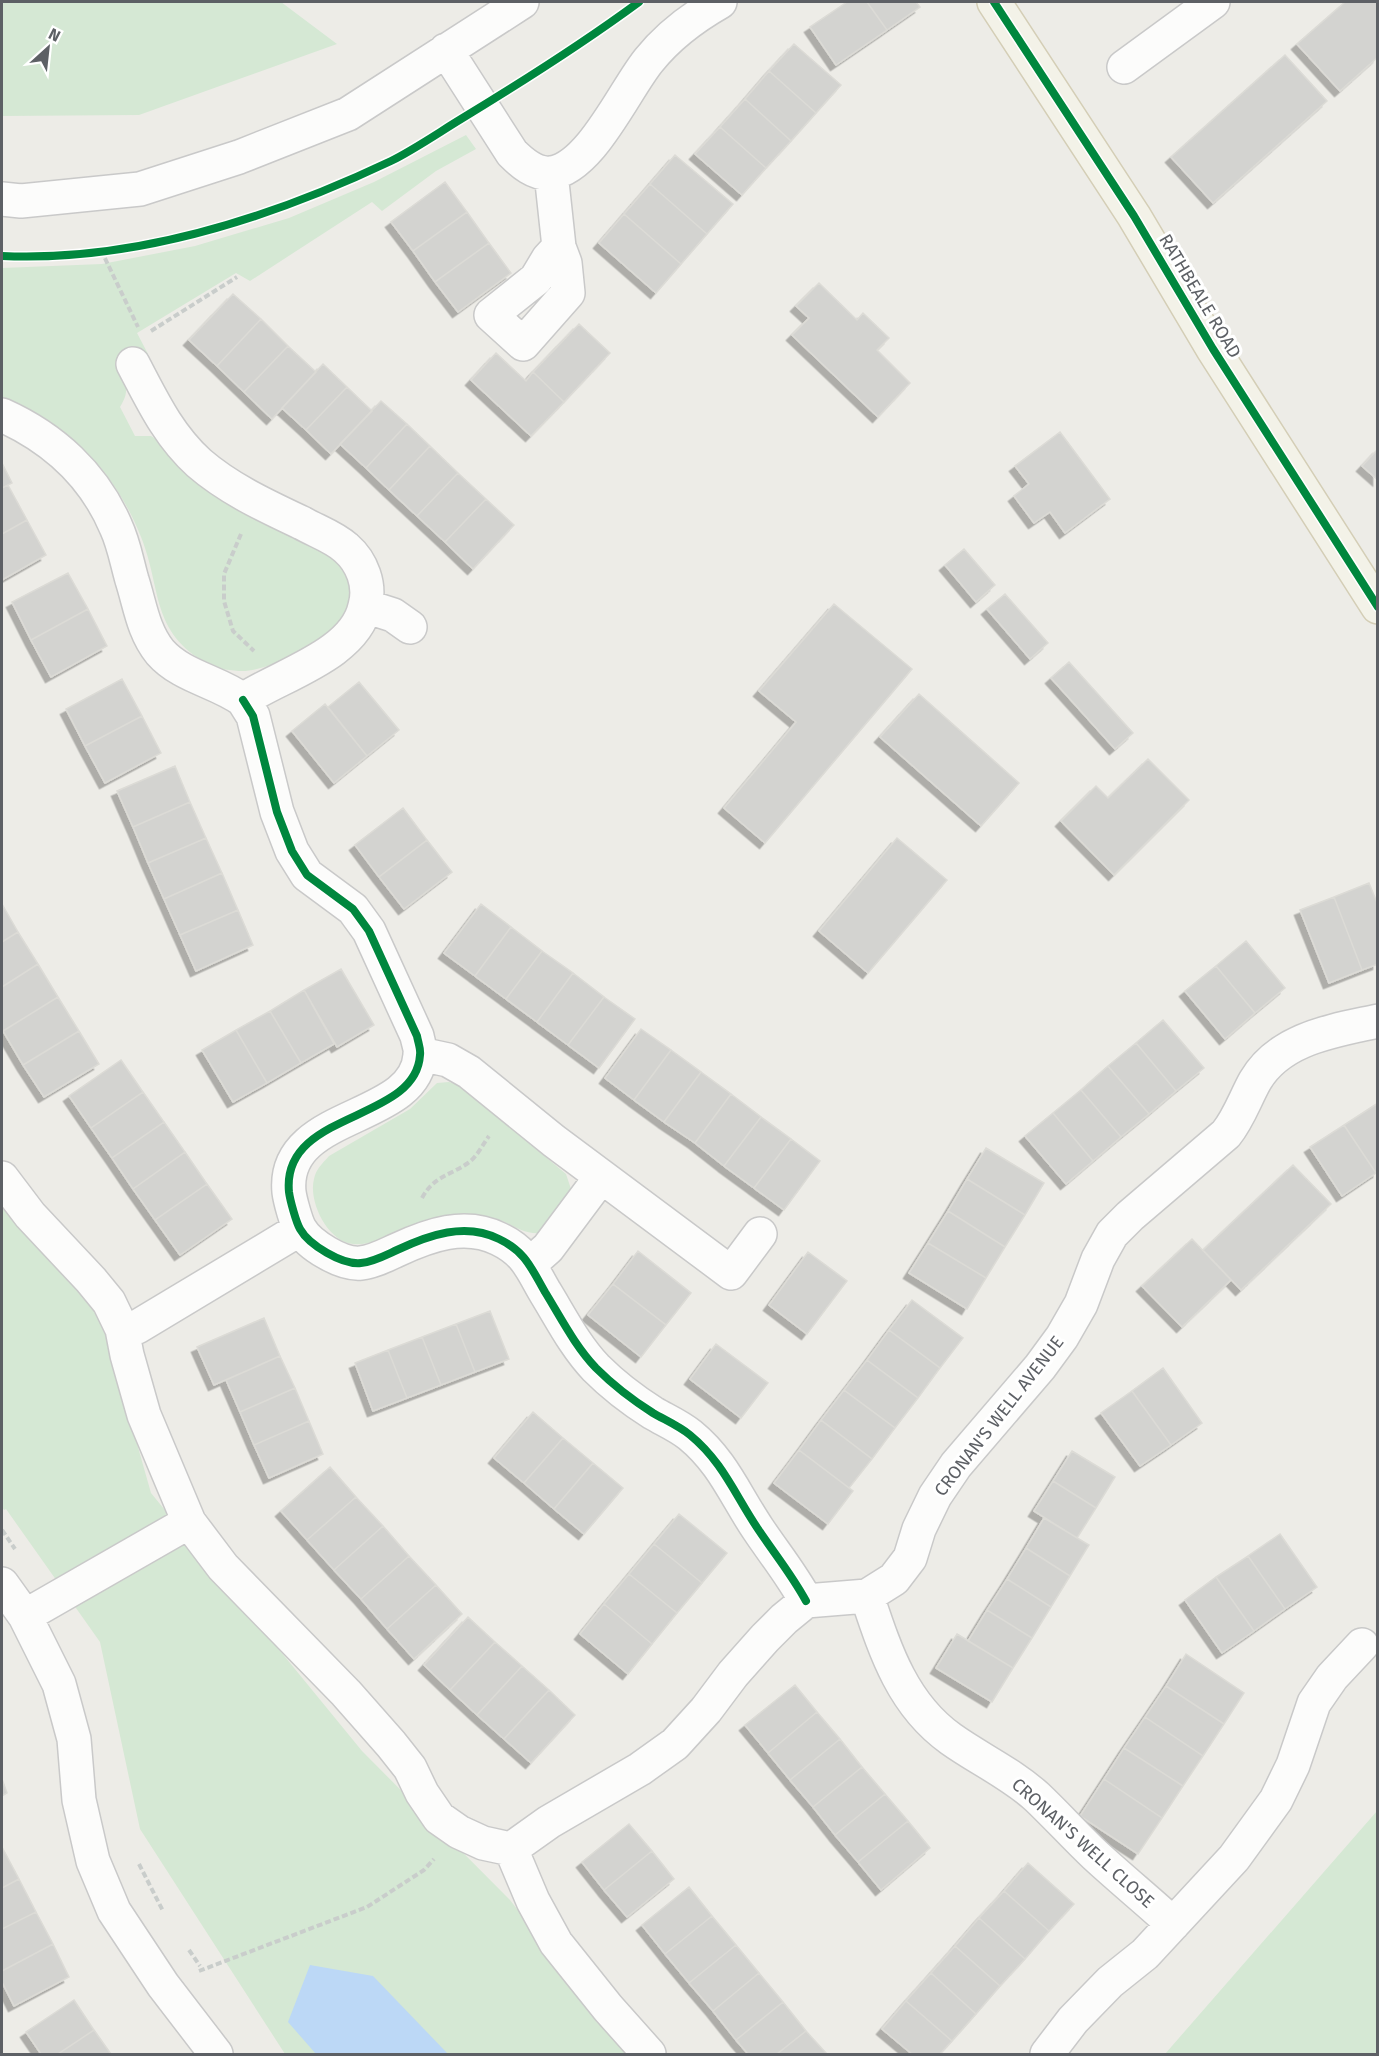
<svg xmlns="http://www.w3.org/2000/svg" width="1379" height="2056" viewBox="0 0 1379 2056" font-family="'Fira Sans',sans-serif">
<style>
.green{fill:#d5e8d4}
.water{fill:#bcd8f6}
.building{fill:#d3d3d0;stroke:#dcdbd6;stroke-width:1.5;filter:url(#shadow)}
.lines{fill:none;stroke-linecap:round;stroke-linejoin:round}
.minor-casing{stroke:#c9c9c9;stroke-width:36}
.major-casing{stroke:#d4ceb6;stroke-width:36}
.path{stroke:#c9cdcb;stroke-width:4;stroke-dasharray:6 3;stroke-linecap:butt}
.minor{stroke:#fcfcfb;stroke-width:33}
.major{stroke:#f3f2e8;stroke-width:33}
.cycleway-casing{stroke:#fff;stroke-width:11}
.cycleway{stroke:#00873e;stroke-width:8}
.labels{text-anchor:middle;stroke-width:6;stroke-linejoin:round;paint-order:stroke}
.street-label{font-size:18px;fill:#5d6065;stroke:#fff}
</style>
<defs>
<filter id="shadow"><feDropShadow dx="-5.5" dy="5.5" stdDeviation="0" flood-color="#0004"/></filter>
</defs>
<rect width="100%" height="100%" fill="#edece7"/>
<path class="green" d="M2,2H281L337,44L139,115L2,116Z
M466,135L476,149L436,171L382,211L372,202L250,281L236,273L137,333L148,354L120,369C126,386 130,391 120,407L135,436H151L161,442C174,454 187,467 200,479C206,485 213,493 220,498C250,518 336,546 349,578C353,589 351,608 345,618C331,640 269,671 243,671C232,671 217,669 208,664C150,632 162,589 141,537C116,473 67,421 2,397V268L102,264L195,246L289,218L374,182Z
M449,1082L461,1086L566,1174L571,1189L569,1199L543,1233C520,1235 515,1224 496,1219C486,1216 473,1215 464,1215C454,1215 441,1216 432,1219C408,1224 378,1247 353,1244C328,1242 308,1202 314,1179C316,1169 322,1164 329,1156L410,1109L437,1083Z
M2,1208L99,1310L151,1493L362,1751L510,1900L629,2054H285L140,1829L100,1642L6,1509L4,1510L2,1507Z
M1377,1811V2054H1165Z"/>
<path class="water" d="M310,1965L373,1976L448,2054H316L288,2022Z"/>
<path class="building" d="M847,2H867L887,30L836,65L810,27Z
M867,2H916L920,7L887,30Z
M1345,2H1378V57L1340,91L1297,44Z
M794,44L841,85L816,113L769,71Z
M1285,55L1327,101L1213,203L1171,157Z
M769,71L816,113L791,141L745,99Z
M745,99L791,141L766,168L720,127Z
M720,127L766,168L742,195L695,154Z
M675,155L733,204L707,234L650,184Z
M445,182L467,212L413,251L391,222Z
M650,184L707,234L681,264L624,214Z
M467,212L489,243L435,282L413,251Z
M624,214L681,264L656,293L599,243Z
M489,243L511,273L458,312L435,282Z
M819,283L857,320L863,313L889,338L877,350L910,383L878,417L792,335L809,318L796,306Z
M233,294L261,319L217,366L189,340Z
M261,319L288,346L244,392L217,366Z
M579,324L610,353L564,402L533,372Z
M288,346L316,372L272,419L244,392Z
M496,353L526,381L533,372L564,402L531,436L471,380Z
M323,364L347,387L306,430L282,408Z
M347,387L372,411L331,454L306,430Z
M381,401L407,424L366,468L340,444Z
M407,424L430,446L389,490L366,468Z
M1060,432L1110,499L1065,533L1050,512L1034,523L1014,496L1029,484L1015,466Z
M430,446L458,473L417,516L389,490Z
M1378,449V480L1362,466Z
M2,463L12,483L2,488Z
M458,473L486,499L445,542L417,516Z
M8,485L27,520L2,534V488Z
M486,499L514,525L473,569L445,542Z
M27,520L46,555L2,580V534Z
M964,549L995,585L976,602L945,565Z
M68,573L88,609L31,640L12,602Z
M1005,594L1048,643L1030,659L987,609Z
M834,604L912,669L765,843L724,808L796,722L759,691Z
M88,609L107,646L51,677L31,640Z
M1069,662L1133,733L1115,749L1051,678Z
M122,679L142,716L85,746L66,709Z
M359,682L399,730L367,756L328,707Z
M919,694L1019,783L981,826L880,737Z
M325,704L367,756L334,783L292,731Z
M142,716L161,753L105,783L85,746Z
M1148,759L1189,800L1114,875L1061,821L1096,786L1108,798Z
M175,766L190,802L133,827L117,791Z
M190,802L206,838L148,863L133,827Z
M403,808L427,840L379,877L355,845Z
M206,838L222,873L164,899L148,863Z
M897,838L947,880L868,973L819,931Z
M427,840L452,872L404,909L379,877Z
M222,873L238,910L180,935L164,899Z
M1369,883L1378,905V964L1362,970L1334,897Z
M1334,897L1362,970L1329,983L1300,910Z
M2,904L18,932L2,942Z
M481,904L511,927L475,976L444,953Z
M238,910L253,945L196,971L180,935Z
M511,927L542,951L506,999L475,976Z
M18,932L38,964L2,987V942Z
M1246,941L1285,988L1255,1013L1216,966Z
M542,951L573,973L537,1022L506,999Z
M38,964L58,997L3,1031L2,1029V987Z
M1216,966L1255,1013L1225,1039L1185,991Z
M341,969L374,1025L337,1047L304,990Z
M573,973L604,997L568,1045L537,1022Z
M304,990L334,1044L301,1063L270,1011Z
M58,997L79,1031L23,1065L3,1031Z
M604,997L635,1019L599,1068L568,1045Z
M270,1011L301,1063L267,1083L236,1030Z
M1163,1020L1204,1068L1176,1091L1136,1043Z
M641,1029L671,1050L634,1100L605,1078Z
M236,1030L267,1083L233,1102L202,1050Z
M79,1031L99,1064L44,1097L23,1065Z
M1136,1043L1176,1091L1149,1114L1108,1066Z
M671,1050L701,1072L664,1122L634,1100Z
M121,1060L143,1092L91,1128L69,1096Z
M1108,1066L1149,1114L1121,1137L1081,1090Z
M701,1072L731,1094L695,1143L664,1122Z
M1081,1090L1121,1137L1093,1161L1053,1113Z
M143,1092L164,1122L112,1158L91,1128Z
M731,1094L761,1117L724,1166L695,1143Z
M1378,1103V1172L1376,1173L1344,1125Z
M1053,1113L1093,1161L1066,1184L1025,1136Z
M761,1117L791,1139L754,1188L724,1166Z
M164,1122L185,1152L133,1189L112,1158Z
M1344,1125L1376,1173L1342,1196L1310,1147Z
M791,1139L820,1161L784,1210L754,1188Z
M986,1148L1044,1183L1025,1215L967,1179Z
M185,1152L207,1184L155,1220L133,1189Z
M1293,1165L1331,1204L1241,1290L1203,1250Z
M967,1179L1025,1215L1005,1247L948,1211Z
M207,1184L232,1219L180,1255L155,1220Z
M948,1211L1005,1247L986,1278L928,1243Z
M1192,1239L1231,1280L1182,1327L1142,1286Z
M928,1243L986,1278L967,1309L909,1273Z
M638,1251L691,1293L666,1325L613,1284Z
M808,1252L847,1281L807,1334L769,1305Z
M613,1284L666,1325L641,1357L588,1315Z
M912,1300L963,1338L940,1368L889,1330Z
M490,1311L509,1359L475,1372L456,1324Z
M264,1318L280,1356L214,1385L197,1347Z
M456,1324L475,1372L441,1385L422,1337Z
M889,1330L940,1368L918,1398L867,1360Z
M422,1337L441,1385L407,1398L388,1350Z
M716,1344L768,1383L741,1418L690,1379Z
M388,1350L407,1398L373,1411L355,1363Z
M280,1356L295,1388L240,1412L226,1380Z
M867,1360L918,1398L895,1428L844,1390Z
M1163,1368L1202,1423L1171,1445L1132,1391Z
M295,1388L309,1421L254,1445L240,1412Z
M844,1390L895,1428L872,1459L821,1420Z
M1132,1391L1171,1445L1140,1466L1101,1413Z
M533,1412L563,1438L524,1483L494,1458Z
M821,1420L872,1459L849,1488L799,1450Z
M309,1421L323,1454L269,1478L254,1445Z
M563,1438L593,1463L554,1509L524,1483Z
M799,1450L853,1491L828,1524L774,1483Z
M1072,1451L1115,1477L1096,1508L1053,1481Z
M593,1463L623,1488L584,1534L554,1509Z
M330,1467L356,1497L307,1540L281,1511Z
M1053,1481L1096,1508L1077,1538L1034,1511Z
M356,1497L383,1526L334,1570L307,1540Z
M679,1514L727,1553L702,1583L654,1544Z
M1044,1518L1089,1545L1070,1576L1026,1548Z
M383,1526L409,1556L361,1599L334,1570Z
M1280,1534L1317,1587L1285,1609L1248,1556Z
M654,1544L702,1583L677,1613L629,1574Z
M1026,1548L1070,1576L1051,1607L1007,1579Z
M409,1556L436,1585L387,1629L361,1599Z
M1248,1556L1285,1609L1254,1631L1216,1577Z
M629,1574L677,1613L652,1644L604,1604Z
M1216,1577L1254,1631L1222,1653L1185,1600Z
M1007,1579L1051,1607L1032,1638L987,1610Z
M436,1585L462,1614L414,1659L387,1629Z
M604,1604L652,1644L628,1674L580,1634Z
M987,1610L1032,1638L1013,1668L968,1641Z
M468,1617L495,1642L450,1690L424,1665Z
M957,1634L1013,1668L992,1702L936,1668Z
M495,1642L522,1666L477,1715L450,1690Z
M1186,1654L1244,1693L1224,1724L1166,1686Z
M522,1666L549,1690L504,1739L477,1715Z
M795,1685L817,1712L768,1753L745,1725Z
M1166,1686L1224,1724L1203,1756L1145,1717Z
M549,1690L575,1715L531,1763L504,1739Z
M817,1712L840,1739L790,1780L768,1753Z
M1145,1717L1203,1756L1183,1786L1124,1748Z
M840,1739L862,1767L813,1807L790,1780Z
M1124,1748L1183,1786L1162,1818L1104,1779Z
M862,1767L885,1794L835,1835L813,1807Z
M2,1779L7,1793L2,1796Z
M1104,1779L1162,1818L1138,1854L1080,1816Z
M885,1794L908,1821L858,1862L835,1835Z
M908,1821L930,1848L881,1890L858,1862Z
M629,1824L652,1851L604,1890L582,1862Z
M2,1847L19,1879L2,1888Z
M652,1851L674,1879L627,1917L604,1890Z
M1028,1863L1074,1904L1049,1931L1004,1891Z
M19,1879L36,1912L2,1929V1888Z
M689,1887L712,1916L665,1954L642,1925Z
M1004,1891L1049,1931L1025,1959L979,1918Z
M36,1912L53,1944L2,1971V1929Z
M712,1916L736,1945L689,1983L665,1954Z
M979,1918L1025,1959L1000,1986L955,1946Z
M53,1944L69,1977L14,2006L2,1982V1971Z
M736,1945L759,1973L713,2011L689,1983Z
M955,1946L1000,1986L976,2014L931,1973Z
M759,1973L783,2002L736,2040L713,2011Z
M931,1973L976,2014L952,2041L906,2001Z
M74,2000L94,2030L58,2054H41L26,2032Z
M906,2001L952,2041L940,2054H912L882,2029Z
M783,2002L806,2031L777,2054H748L736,2040Z
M94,2030L111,2054H58Z
M806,2031L827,2054H777Z"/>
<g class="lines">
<g class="minor-casing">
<path id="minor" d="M446,50L512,153C522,163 535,175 551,173C591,168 625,89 649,60C669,35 692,18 720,2
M1124,67L1213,2
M551,173L559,247L565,263L568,293L523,344L491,315L536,279L548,259L559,247
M2,199L21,201L140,189L239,157L348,114L522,2
M133,364C152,400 168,435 199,463C229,489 266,506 302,523C316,531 334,537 346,548C362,562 371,585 365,606L393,615L410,627
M2,415C53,438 94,475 116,527C124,544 127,563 132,580C140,605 143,631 160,652C182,677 217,681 243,700C280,675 355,655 365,606
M243,700L253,716L277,812L292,851L307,875L353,909L369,931L417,1036C418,1042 421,1049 420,1055C416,1123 281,1110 289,1192C290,1200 296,1222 300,1229C309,1245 342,1265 361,1263C373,1262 386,1255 397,1250C429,1235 465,1222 499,1239C526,1252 531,1268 545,1292C561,1318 575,1346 596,1368C612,1384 634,1401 653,1413C665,1420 679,1426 690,1435C723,1462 735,1495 758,1529C774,1553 792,1575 806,1601
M420,1054L448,1060L469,1072L554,1141L731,1273L760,1234
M2,1178L30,1215L91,1280L109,1302L122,1329L127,1355L144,1415L189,1522L223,1567L346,1693L391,1744L410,1768L422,1793L439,1818L459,1832L483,1843L511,1849
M530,1264L548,1248L601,1177
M122,1329L137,1327L300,1229
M2,1584L25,1616L59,1684L74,1739L79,1800L93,1861L114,1911L163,1985L216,2054
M867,1596C885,1650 902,1704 951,1739C979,1759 1012,1774 1037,1797C1057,1816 1075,1836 1095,1855C1121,1879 1148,1901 1173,1924
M25,1616L189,1522
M511,1849L549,1822L640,1769L675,1744L706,1710L733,1674L765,1638L784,1619L806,1601L867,1596L894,1579L910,1558L919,1529L935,1496L956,1465L1040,1367L1062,1337L1081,1304L1098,1259L1112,1234L1130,1216L1226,1134C1239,1118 1245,1099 1255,1081C1280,1038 1333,1031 1378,1021
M511,1849L533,1901L556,1943L608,2008L649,2054
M1047,2054L1073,2020L1110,1982L1145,1954L1234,1858L1276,1800L1293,1765L1314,1703L1332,1677L1362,1645"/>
</g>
<g class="major-casing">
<path id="major" d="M994,2L1134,216L1213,349L1378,607"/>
</g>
<path class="path" d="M101,250L138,327
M151,331L237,277
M241,534L224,574V601L233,631L254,651
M422,1198C434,1176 449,1176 468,1163C477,1157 483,1144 489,1136
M2,1530L15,1549
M139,1864L163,1911
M189,1950L200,1966
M199,1971L367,1907L424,1870L434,1859"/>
<use href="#minor" class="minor"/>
<use href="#major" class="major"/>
<g class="cycleway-casing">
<path id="cycleway" d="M994,2L1134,216L1213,349L1378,607
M2,256C135,262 271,218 391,161C415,149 438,133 461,119C522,82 582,44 639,2
M243,700L253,716L277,812L292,851L307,875L353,909L369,931L417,1036C418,1042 421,1049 420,1055C416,1123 281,1110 289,1192C290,1200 296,1222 300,1229C309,1245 342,1265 361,1263C373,1262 386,1255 397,1250C429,1235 465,1222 499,1239C526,1252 531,1268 545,1292C561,1318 575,1346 596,1368C612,1384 634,1401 653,1413C665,1420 679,1426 690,1435C723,1462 735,1495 758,1529C774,1553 792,1575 806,1601"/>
</g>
<use href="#cycleway" class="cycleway"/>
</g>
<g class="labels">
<g class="street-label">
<text transform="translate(1200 296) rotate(59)" y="6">RATHBEALE ROAD</text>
<text transform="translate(999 1416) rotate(-52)" y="6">CRONAN'S WELL AVENUE</text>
<text transform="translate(1083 1843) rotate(42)" y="6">CRONAN'S WELL CLOSE</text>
</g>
</g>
<rect width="1379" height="2056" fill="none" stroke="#5d6065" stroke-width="6"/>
<g transform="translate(48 48) rotate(27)" stroke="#ffffff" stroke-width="4.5" paint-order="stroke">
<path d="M0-4.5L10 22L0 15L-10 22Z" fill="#5d6065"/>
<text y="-9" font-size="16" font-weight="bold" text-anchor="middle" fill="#5d6065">N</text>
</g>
</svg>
